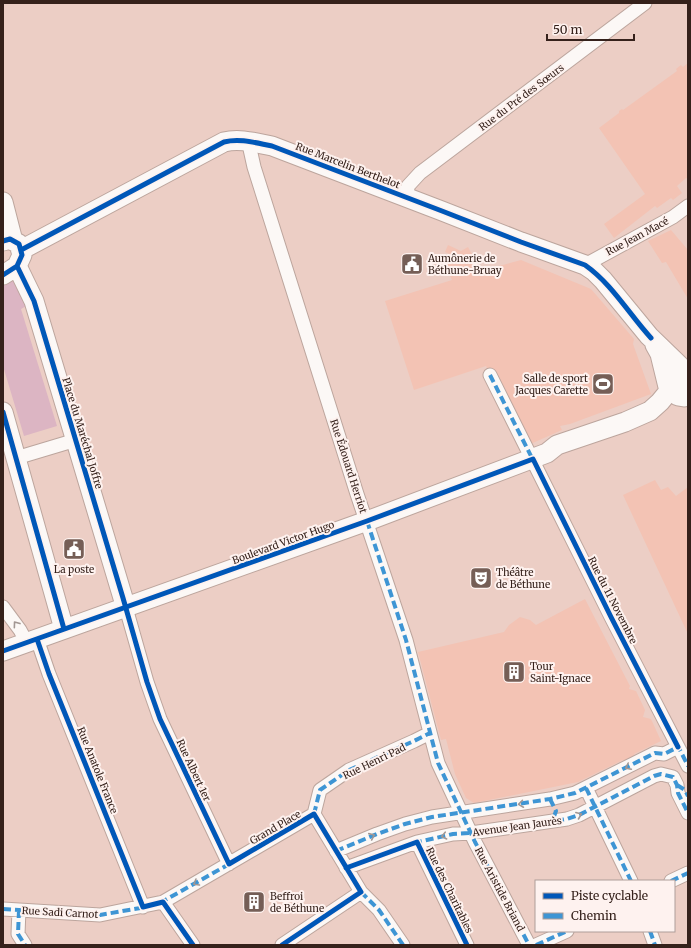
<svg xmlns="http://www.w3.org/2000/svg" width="691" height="948" viewBox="0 0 691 948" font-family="Merriweather,serif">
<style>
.built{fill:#f3c3b4}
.green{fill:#dcb5c3}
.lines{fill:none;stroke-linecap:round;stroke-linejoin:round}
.street-casing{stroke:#bca59d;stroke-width:15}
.secondary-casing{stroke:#bca59d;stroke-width:21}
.street{stroke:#fcf8f6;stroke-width:13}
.secondary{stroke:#fcf8f6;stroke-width:19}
.quiet{stroke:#3e95d4;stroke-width:4;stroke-dasharray:8 4;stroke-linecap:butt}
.cycleway-casing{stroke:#fef2ef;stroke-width:8}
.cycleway{stroke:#0057b8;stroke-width:5}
.oneway{stroke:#a29793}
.labels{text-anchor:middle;stroke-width:4;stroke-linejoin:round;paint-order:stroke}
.street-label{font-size:10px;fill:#35211b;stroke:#fef2ef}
.poi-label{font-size:10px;fill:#35211b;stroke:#fef2ef;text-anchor:start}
</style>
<rect width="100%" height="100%" fill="#eccec5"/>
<path class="built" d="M688,63V179L686,178L677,186L682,193L673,200L671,198L657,208L655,206L614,238L604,224L645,194L599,128L619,113V111L622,109L623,110L677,71L676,69L681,65L683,67Z
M671,230L688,250V299L666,262L662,263L648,241Z
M448,245L461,251L468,247L481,271L521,260L591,289L634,339L633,344L651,394L570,424L560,426L562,430L526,446L486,366L414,390L385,301L452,280L443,260L452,255L445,252Z
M655,480L661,490L668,487L676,496L688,487V634L623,495Z
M585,599L630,686L629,689L636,691L645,710L643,717L651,719L661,741L634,754L635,756L624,761L623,760L578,782L474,803L466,798L455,774L446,739L441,740L418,652L504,632L509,625L520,617L530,620L536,625Z"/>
<path class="green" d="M17,277L30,304L21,309L57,426L24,436L3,366V285Z"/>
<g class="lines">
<g class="street-casing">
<path id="street" d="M251,142L250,149L254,167L357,494L406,640L438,763L475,842L529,945
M407,198L408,186L420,173L645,3
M585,265L673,217L688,206
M490,375L611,617L688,766
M16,458L76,440
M3,607L20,630L27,643
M126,608L147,682L160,719L229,864
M37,639L49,674L143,907
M586,788L631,881
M314,814L320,790L349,770L414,741L430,733
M417,842L467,945
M336,851L377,834L405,824L432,817L550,799L575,793L655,753L664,754L678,747
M346,868L417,842L453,834L471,833L567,819L579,815L654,776L661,774L673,777L677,785L678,793L688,813
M671,881L688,873
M361,892L379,910L403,945
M163,902L193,945
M3,909L100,915L163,902L314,814L361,892L282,945
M19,910L18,934L25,945
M650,931L655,945
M536,945L567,931"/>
</g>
<g class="secondary-casing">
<path id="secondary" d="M3,202L13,241
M3,241L10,239L19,244L22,255L17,266L3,275
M21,250L224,142C240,138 256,143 272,146L442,211L521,242L585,265L594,271L603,280L649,336L679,365L687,380
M17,266L34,301L126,608
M655,345L660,354L669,391
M674,385V391L678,396L684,397L688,395
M3,412L64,629
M3,651L367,521L547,453L557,445L625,422L650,411L660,402L678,380L682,378L688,380"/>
</g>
<use href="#street" class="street"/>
<use href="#secondary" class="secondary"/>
<path class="quiet" d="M490,375L534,462
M367,521L406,640L438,763L475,842L529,945
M677,744L688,766
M677,785L685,790L688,796
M586,788L631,881
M550,799L556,811L552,822
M314,814L320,790L349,770L414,741L430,733
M414,843L453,834L471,833L567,819L579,815L654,776L661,774L673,777L677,785L678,793L688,813
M336,851L377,834L405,824L432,817L550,799L575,793L655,753L664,754L678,747
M671,881L688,873
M361,892L379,910L403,945
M160,903L231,863
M3,909L100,915L146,907
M19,910L18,934L25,945
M650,931L655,945
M536,945L567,931"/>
<g class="cycleway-casing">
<path id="cycleway" d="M3,241L10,239L19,244L22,255L17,266L3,275
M21,250L224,142C240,138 256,143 272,146L442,211L521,242L585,265C612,284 629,314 651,338
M17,266L34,301L123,598L147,682L160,719L229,864L314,814L361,892L282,945
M3,412L64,629
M37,639L49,674L143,907L163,902L193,945
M3,651L367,521L533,459L611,617L678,747
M346,868L417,842L467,945"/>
</g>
<use href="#cycleway" class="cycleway"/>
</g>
<defs><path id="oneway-chevron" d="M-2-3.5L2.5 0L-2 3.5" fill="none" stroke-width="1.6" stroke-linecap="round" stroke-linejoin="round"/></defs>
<g class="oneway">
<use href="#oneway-chevron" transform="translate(16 624) rotate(-126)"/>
<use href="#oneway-chevron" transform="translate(628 767) rotate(153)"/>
<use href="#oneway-chevron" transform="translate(521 804) rotate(172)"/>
<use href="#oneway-chevron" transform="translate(579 815) rotate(-22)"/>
<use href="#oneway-chevron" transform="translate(372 836) rotate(-24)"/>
<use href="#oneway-chevron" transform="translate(444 836) rotate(168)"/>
<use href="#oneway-chevron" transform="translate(196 883) rotate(150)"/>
</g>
<defs>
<g id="civic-square" transform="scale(1.15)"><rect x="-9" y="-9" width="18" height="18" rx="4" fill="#755e56" stroke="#fef2ef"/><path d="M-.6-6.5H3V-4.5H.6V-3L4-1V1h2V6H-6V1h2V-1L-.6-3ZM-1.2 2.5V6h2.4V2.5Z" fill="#fff"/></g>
<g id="stadium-square" transform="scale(1.15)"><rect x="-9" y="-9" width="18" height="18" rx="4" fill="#755e56" stroke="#fef2ef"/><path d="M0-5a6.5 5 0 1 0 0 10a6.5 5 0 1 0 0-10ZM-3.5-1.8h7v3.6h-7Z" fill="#fff"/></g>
<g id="theatre-square" transform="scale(1.15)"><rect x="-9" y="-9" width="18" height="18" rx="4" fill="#755e56" stroke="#fef2ef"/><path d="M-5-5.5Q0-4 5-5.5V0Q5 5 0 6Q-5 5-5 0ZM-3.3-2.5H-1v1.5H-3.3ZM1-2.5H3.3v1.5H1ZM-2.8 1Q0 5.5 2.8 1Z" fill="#fff"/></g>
<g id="building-square" transform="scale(1.15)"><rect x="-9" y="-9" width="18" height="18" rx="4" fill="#755e56" stroke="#fef2ef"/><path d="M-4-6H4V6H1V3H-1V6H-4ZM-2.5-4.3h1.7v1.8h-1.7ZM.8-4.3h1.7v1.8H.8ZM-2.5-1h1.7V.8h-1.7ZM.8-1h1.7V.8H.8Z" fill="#fff"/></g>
</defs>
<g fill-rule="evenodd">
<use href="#civic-square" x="412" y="264"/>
<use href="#stadium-square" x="603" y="384"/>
<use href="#civic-square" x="74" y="549"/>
<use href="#theatre-square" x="481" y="578"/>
<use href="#building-square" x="514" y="672"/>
<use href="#building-square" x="254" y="902"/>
</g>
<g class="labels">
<g class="street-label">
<text transform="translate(521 97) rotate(-37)" y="4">Rue du Pré des Sœurs</text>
<text transform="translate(348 165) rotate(21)" y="4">Rue Marcelin Berthelot</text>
<text transform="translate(637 236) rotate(-28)" y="4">Rue Jean Macé</text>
<text transform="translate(83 433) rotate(73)" y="4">Place du Maréchal Joffre</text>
<text transform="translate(349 466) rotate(72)" y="4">Rue Édouard Herriot</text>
<text transform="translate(283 542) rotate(-20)" y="4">Boulevard Victor Hugo</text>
<text transform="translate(613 600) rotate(63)" y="4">Rue du 11 Novembre</text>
<text transform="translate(374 761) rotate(-26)" y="4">Rue Henri Pad</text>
<text transform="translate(98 770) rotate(68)" y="4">Rue Anatole France</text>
<text transform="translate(194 770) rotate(65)" y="4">Rue Albert 1er</text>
<text transform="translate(517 826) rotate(-8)" y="4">Avenue Jean Jaurès</text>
<text transform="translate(275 827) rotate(-30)" y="4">Grand Place</text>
<text transform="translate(500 889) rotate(62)" y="4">Rue Aristide Briand</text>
<text transform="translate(450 890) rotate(64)" y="4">Rue des Charitables</text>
<text transform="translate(60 912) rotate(3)" y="4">Rue Sadi Carnot</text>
</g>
<g class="poi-label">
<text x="428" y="262">Aumônerie de<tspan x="428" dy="12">Béthune-Bruay</tspan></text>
<text x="588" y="382" text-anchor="end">Salle de sport<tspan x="588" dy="12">Jacques Carette</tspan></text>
<text x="74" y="573" text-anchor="middle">La poste</text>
<text x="496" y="576">Théâtre<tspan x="496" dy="12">de Béthune</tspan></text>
<text x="530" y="670">Tour<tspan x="530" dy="12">Saint-Ignace</tspan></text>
<text x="270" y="900">Beffroi<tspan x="270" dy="12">de Béthune</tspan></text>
</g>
</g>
<rect width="691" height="948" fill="none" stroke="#35211b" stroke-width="8"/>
<rect x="535" y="880" width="140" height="52" fill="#fef2ef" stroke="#ae9e9a"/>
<rect x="543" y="893" width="20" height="6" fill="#0057b8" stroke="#ae9e9a"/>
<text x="571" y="900" font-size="12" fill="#35211b">Piste cyclable</text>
<rect x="543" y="913" width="20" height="6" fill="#3e95d4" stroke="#ae9e9a"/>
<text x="571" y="920" font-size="12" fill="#35211b">Chemin</text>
<path d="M547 34v6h87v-6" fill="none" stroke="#35211b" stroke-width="2"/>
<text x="553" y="34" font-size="12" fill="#35211b" stroke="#fef2ef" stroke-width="3" paint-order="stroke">50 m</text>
</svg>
